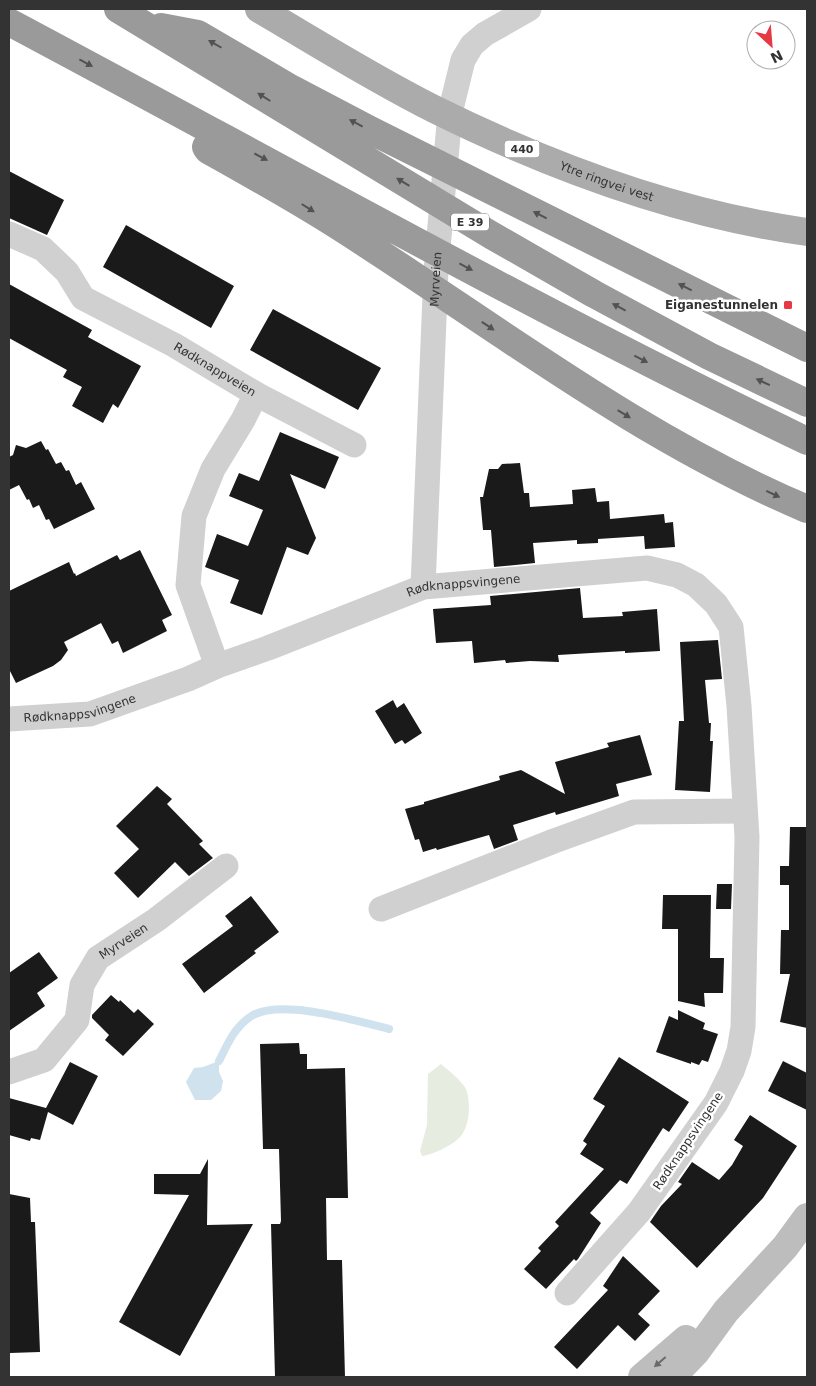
<svg xmlns="http://www.w3.org/2000/svg" width="816" height="1386" viewBox="0 0 816 1386" font-family="'DejaVu Sans',sans-serif">
<style>
.green{fill:#e6ecdf}
.water{fill:#cfe2ee}
.lines{fill:none;stroke-linecap:round;stroke-linejoin:round}
.stream{stroke:#cfe2ee;stroke-width:8}
.building{fill:#1a1a1a}
.street{stroke:#d0d0d0;stroke-width:25}
.secondary{stroke:#bdbdbd;stroke-width:28}
.primary{stroke:#ababab;stroke-width:28}
.highway{stroke:#9a9a9a;stroke-width:28}
.oneway{fill:#525252}
.oneway2{fill:#6a6a6a}
.poi-dot{fill:#e63946;stroke:#fff;stroke-width:2}
.labels{text-anchor:middle;stroke-width:5;stroke-linejoin:round;paint-order:stroke}
.shield{fill:#fff;stroke:#707070;stroke-width:1}
.shield-label{font-size:11px;font-weight:bold;fill:#333}
.street-label{font-size:12px;fill:#333;stroke:#fff}
.poi-label{font-size:12px;font-weight:bold;fill:#333;stroke:#fff;text-anchor:end}
</style>
<rect width="100%" height="100%" fill="#fff"/>
<path class="green" d="M441,1064C449,1071 461,1080 466,1089C471,1102 470,1127 460,1137C453,1145 432,1155 422,1156L420,1151L427,1125L428,1074Z"/>
<path class="water" d="M219,1061V1072L223,1081L221,1091L211,1100H195L186,1082L194,1068L203,1067Z"/>
<g class="lines">
<path class="stream" d="M219,1061C227,1045 234,1028 250,1017C278,997 357,1021 389,1029"/>
</g>
<path class="building" d="M9,171L64,200L47,235L9,218Z
M126,225L234,286L211,328L103,267Z
M9,284L92,330L88,337L141,366L118,408L113,404L103,423L72,406L82,387L63,377L67,370L9,338Z
M273,309L381,368L358,410L250,350Z
M280,432L339,457L325,489L290,474L316,538L308,555L287,547L262,615L230,603L239,580L205,567L217,534L248,546L263,510L229,496L239,473L259,481Z
M41,441L46,450L48,449L56,464L61,462L66,471L69,470L76,485L81,482L95,509L54,529L49,519L46,520L39,505L33,508L29,499L27,500L19,485L9,490V457L13,455L16,445L26,448Z
M520,463L524,493H529L530,507L573,504L572,490L595,488L597,502L609,501L610,519L664,514L665,523L673,522L675,547L645,549L644,536L598,539V543L577,544V540L533,543L535,563L494,567L491,530H483L480,497H483L489,469H498L502,464Z
M140,550L172,615L162,620L167,631L123,653L118,641L112,644L101,623L64,642L68,650L61,660L53,666L16,683L9,669V591L69,562L74,574L75,573L76,576L117,555L120,560Z
M580,588L583,618L623,616L622,612L657,609L660,651L625,653V651L558,655L559,662L530,661L506,663L505,660L474,663L472,641L436,643L433,609L491,605L490,596Z
M718,640L722,679L705,680L709,723H711L710,741H713L710,792L675,790L679,721H684L680,642Z
M393,700L397,708L404,703L422,733L405,744L402,740L395,744L375,711Z
M640,735L652,775L616,784L619,796L556,815L555,812L513,825L518,840L494,849L489,835L437,850L436,848L423,852L419,839L415,840L405,809L424,804V802L500,780L499,776L521,770L565,794L555,762L609,747L607,743Z
M157,786L172,799L167,804L203,841L199,844L213,858L189,876L175,862L138,898L114,873L139,849L116,826Z
M790,827H807V1028L780,1022L790,974H780L781,930H789V885H780V866H789Z
M717,884H732L731,909H716Z
M663,895H711L710,958H724L723,993H704L705,1007L678,1001V929H662Z
M251,896L279,932L254,951L256,953L204,993L182,964L233,926L225,916Z
M39,952L58,978L37,993L45,1006L9,1031V973Z
M111,995L119,1002L120,1000L134,1013L138,1009L154,1024L123,1056L105,1040L109,1035L92,1018V1015Z
M678,1010L705,1023L703,1029L718,1034L708,1062L702,1060L699,1065L691,1062V1064L656,1052L669,1016L678,1020Z
M299,1043L300,1054H307V1069L345,1068L348,1198H326L327,1260H342L345,1377H275L271,1224H280L281,1221L279,1149H263L260,1044Z
M619,1057L689,1102L669,1132L663,1128L627,1184L620,1180L590,1213L601,1223L578,1259L576,1261L574,1259L546,1289L524,1269L541,1251L538,1248L559,1226L555,1222L604,1169L580,1154L587,1144L583,1141L605,1106L593,1099Z
M783,1061L807,1073V1110L768,1091Z
M70,1062L98,1076L73,1125L48,1112L40,1140L31,1138L30,1141L9,1135V1098L46,1108Z
M750,1115L797,1146L763,1198L697,1268L650,1222L661,1206L682,1184L678,1182L692,1162L719,1180L732,1165L743,1146L734,1140Z
M208,1159L207,1225L253,1224L180,1356L119,1322L189,1195L154,1194V1174H200Z
M9,1194L30,1198L31,1222H35L40,1352L10,1353Z
M623,1256L660,1291L638,1314L650,1325L635,1341L618,1325L577,1369L554,1347L608,1290L603,1286Z"/>
<g class="lines">
<g class="street">
<path id="s1" d="M9,234L43,249L67,272L83,298L174,345L256,394L243,420L213,469L194,516L188,585L217,666"/>
<path d="M256,394L354,445"/>
<path id="s2" d="M423,587L436,271L450,113L463,60L472,45L485,34L529,9"/>
<path id="s3" d="M9,719L90,714L188,679L217,666L268,648L423,587L647,568L677,575L696,585L716,604L731,627L739,706L747,837L743,1027L739,1051L732,1071L716,1103L639,1212L567,1293"/>
<path d="M381,909L554,841L634,812L744,811"/>
<path id="s4" d="M9,1072L44,1060L77,1020L82,985L98,958L156,920L226,866"/>
</g>
<path class="secondary" d="M642,1377L686,1339
M672,1377L696,1352L726,1311L785,1247L807,1217"/>
<path class="primary" id="s5" d="M259,9C317,43 374,79 434,109C551,167 677,214 807,232"/>
<path class="highway" d="M118,9L491,235L594,294L709,356L807,403
M9,22C274,163 536,311 807,441
M161,27L198,34L292,89L370,130L807,348
M206,147L208,150C251,174 294,198 335,224C491,323 637,437 807,509"/>
</g>
<defs><path id="oneway-solid" d="M-6-.8H1V-3.2L6.5 0L1 3.2V.8H-6Z" transform="scale(1.25)"/></defs>
<g class="oneway">
<use href="#oneway-solid" transform="translate(215 44) rotate(-150)"/>
<use href="#oneway-solid" transform="translate(86 63) rotate(28)"/>
<use href="#oneway-solid" transform="translate(264 97) rotate(-148)"/>
<use href="#oneway-solid" transform="translate(356 123) rotate(-152)"/>
<use href="#oneway-solid" transform="translate(261 157) rotate(28)"/>
<use href="#oneway-solid" transform="translate(403 182) rotate(-149)"/>
<use href="#oneway-solid" transform="translate(308 208) rotate(32)"/>
<use href="#oneway-solid" transform="translate(540 215) rotate(-153)"/>
<use href="#oneway-solid" transform="translate(466 267) rotate(28)"/>
<use href="#oneway-solid" transform="translate(685 287) rotate(-153)"/>
<use href="#oneway-solid" transform="translate(619 307) rotate(-152)"/>
<use href="#oneway-solid" transform="translate(488 326) rotate(34)"/>
<use href="#oneway-solid" transform="translate(641 359) rotate(27)"/>
<use href="#oneway-solid" transform="translate(763 382) rotate(-155)"/>
<use href="#oneway-solid" transform="translate(624 414) rotate(31)"/>
<use href="#oneway-solid" transform="translate(773 494) rotate(25)"/>
</g>
<use class="oneway2" href="#oneway-solid" transform="translate(660 1362) rotate(139)"/>
<rect class="poi-dot" x="783" y="300" width="10" height="10" rx="2.5"/>
<g class="labels">
<g class="shield">
<rect x="504.5" y="140.5" width="35" height="17" rx="4"/>
<rect x="451" y="213.5" width="38" height="17" rx="4"/>
</g>
<g class="shield-label">
<text x="522" y="153">440</text>
<text x="470" y="226">E 39</text>
</g>
<g class="street-label">
<text dy="4" stroke="none"><textPath href="#s5" startOffset="389">Ytre ringvei vest</textPath></text>
<text dy="4" stroke="none"><textPath href="#s2" startOffset="308">Myrveien</textPath></text>
<text dy="4" stroke="none"><textPath href="#s1" startOffset="251">Rødknappveien</textPath></text>
<text dy="4" stroke="none"><textPath href="#s3" startOffset="478">Rødknappsvingene</textPath></text>
<text dy="4" stroke="none"><textPath href="#s3" startOffset="72">Rødknappsvingene</textPath></text>
<text dy="4" stroke="none"><textPath href="#s4" startOffset="186">Myrveien</textPath></text>
<text transform="translate(688 1141) rotate(-56)" y="4">Rødknappsvingene</text>
</g>
<g class="poi-label">
<text x="778" y="309">Eiganestunnelen</text>
</g>
</g>
<rect width="816" height="1386" fill="none" stroke="#333333" stroke-width="20"/>
<g transform="translate(771 45) rotate(154)"><circle r="24" fill="#ffffff" stroke="#adadad"/>
<path d="M0-4L9 19L0 12L-9 19Z" fill="#e63946"/>
<text y="-8" font-size="14" font-weight="bold" text-anchor="middle" fill="#333333">N</text>
</g>
</svg>
